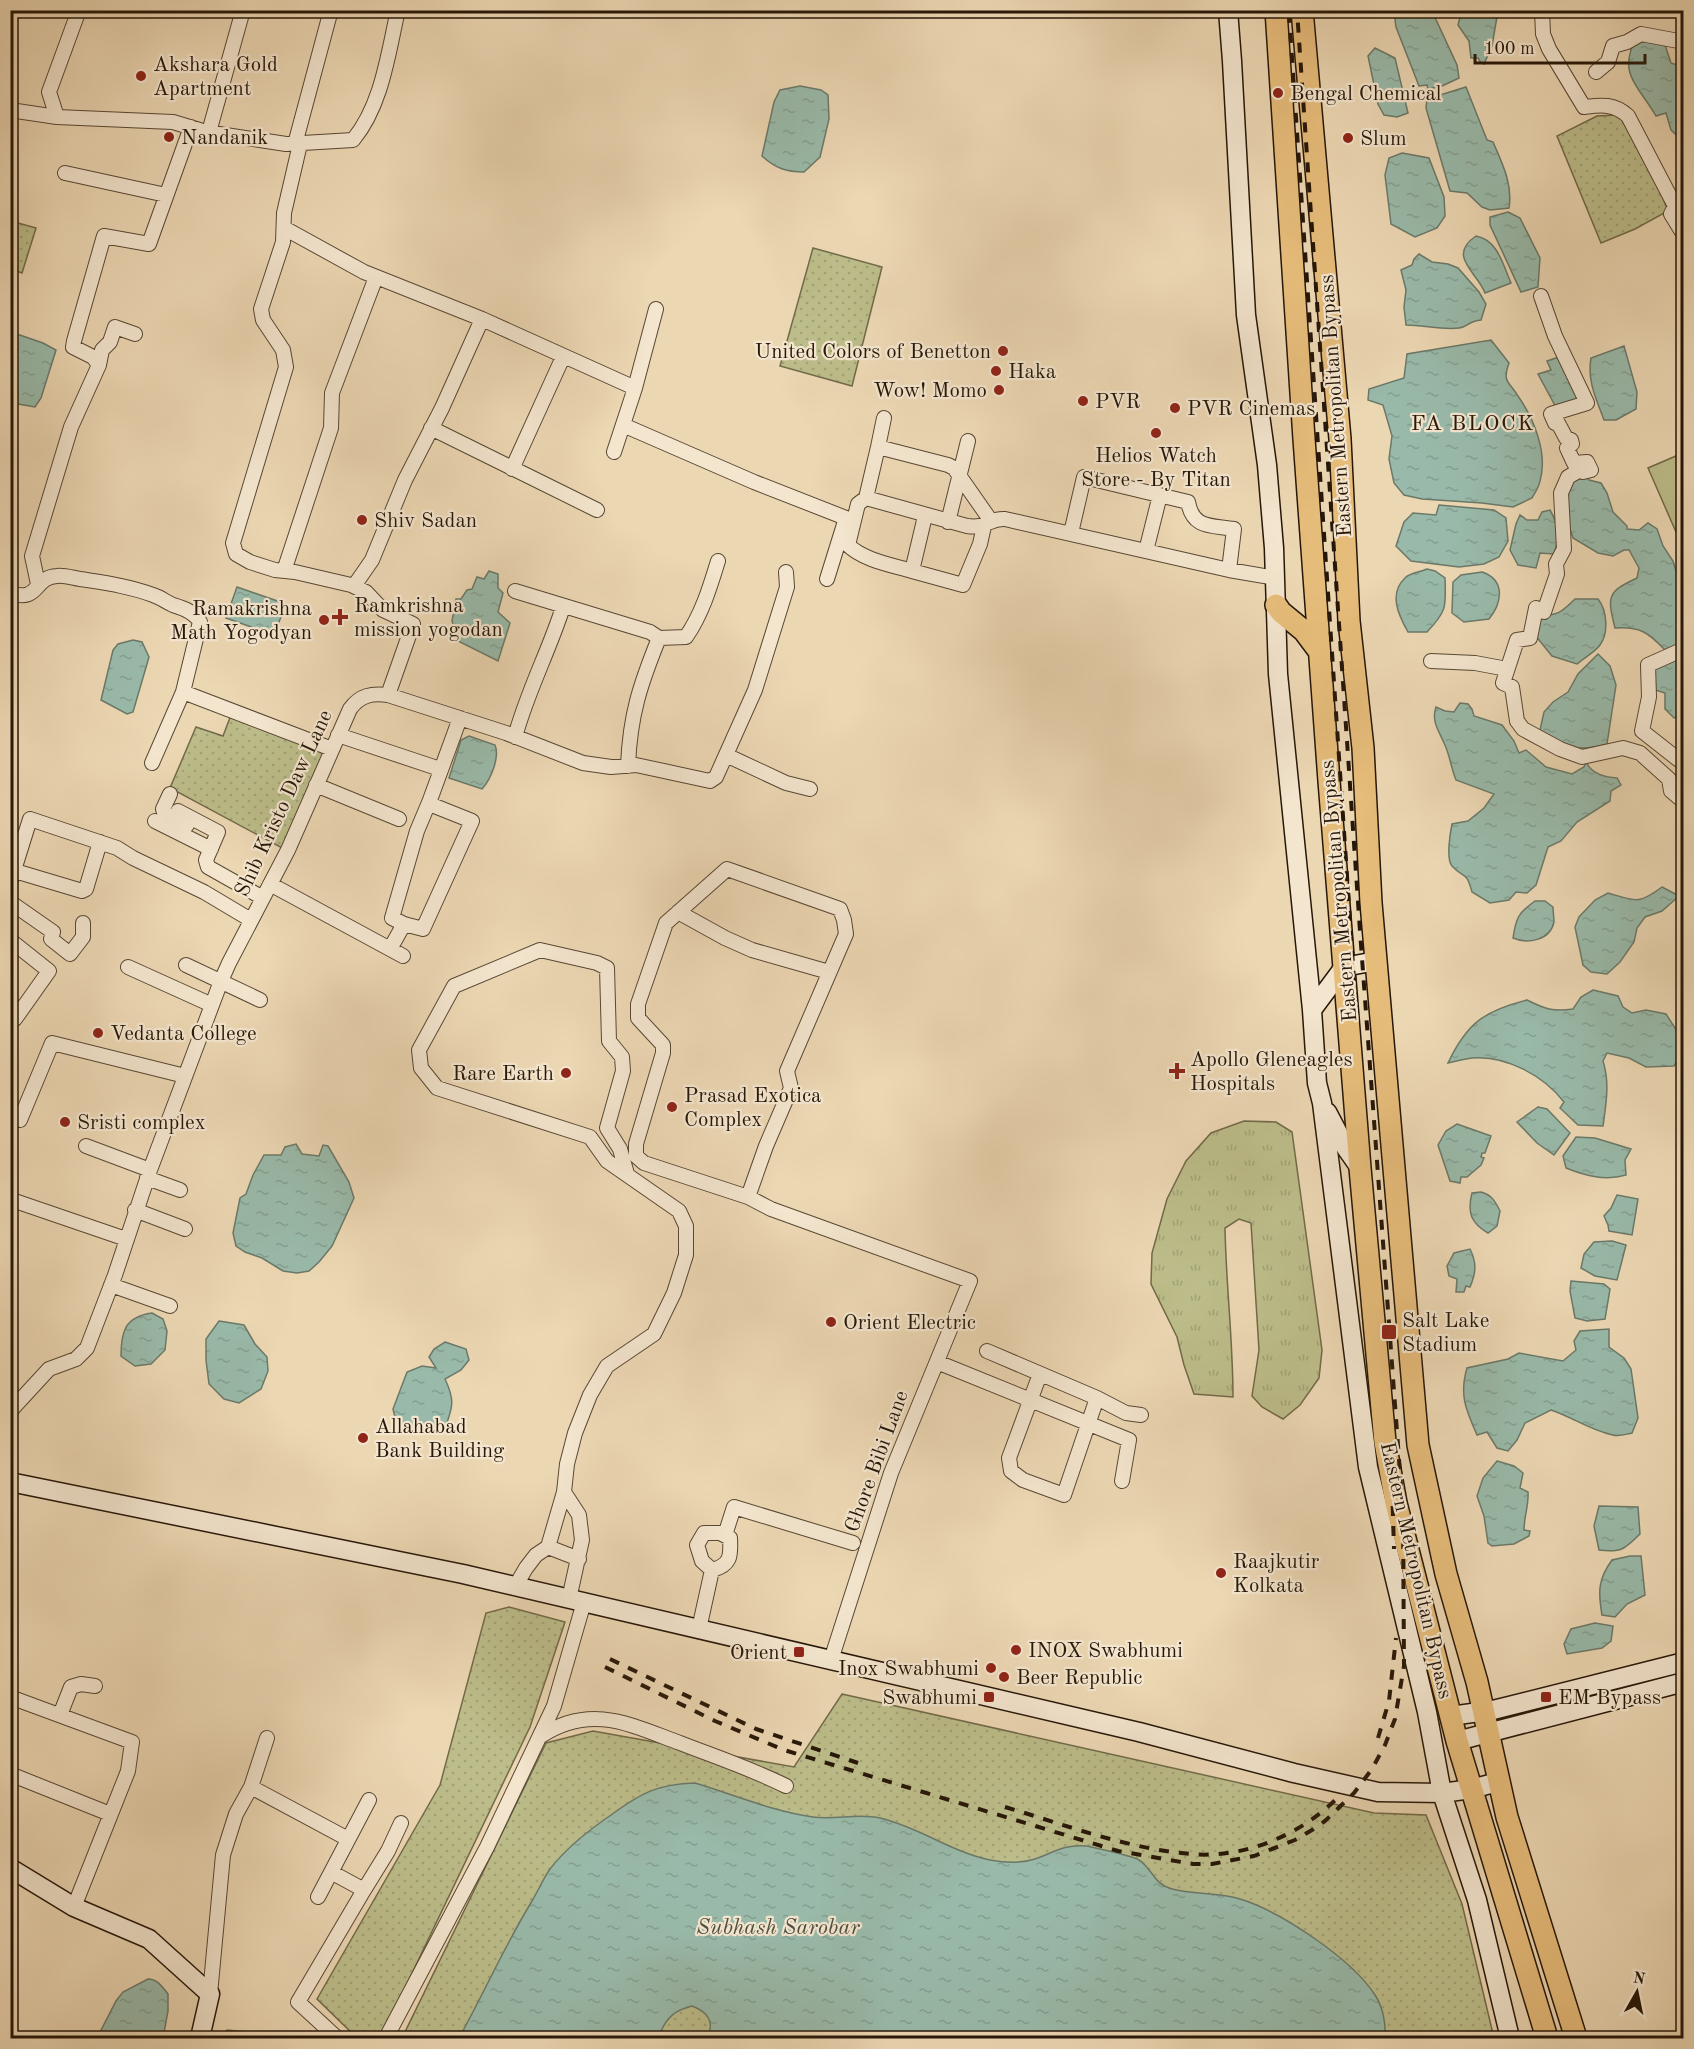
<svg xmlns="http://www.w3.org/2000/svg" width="1694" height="2049" viewBox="0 0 1694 2049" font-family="'Old Standard TT',serif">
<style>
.grass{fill:url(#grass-tufts);stroke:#726a49;stroke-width:1.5}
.park{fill:url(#park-dots);stroke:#726a49;stroke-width:1.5}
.garden{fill:#bcbd8a;stroke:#726a49;stroke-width:1.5}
.water{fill:url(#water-ripples);stroke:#6b7969;stroke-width:1.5}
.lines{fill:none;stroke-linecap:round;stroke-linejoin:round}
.street-casing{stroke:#584733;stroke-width:16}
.secondary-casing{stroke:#271708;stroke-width:21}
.primary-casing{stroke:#271708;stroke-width:24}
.street{stroke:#f3e5ce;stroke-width:14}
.secondary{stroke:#f3e5ce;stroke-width:18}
.primary{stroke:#e6bc7a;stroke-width:21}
.rail{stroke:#271708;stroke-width:4;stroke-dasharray:10 10;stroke-linecap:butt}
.poi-dot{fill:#8f2418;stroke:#f3e5ce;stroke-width:2}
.labels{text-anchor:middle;stroke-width:4.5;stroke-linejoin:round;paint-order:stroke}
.poi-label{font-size:21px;fill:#271708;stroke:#f3e5ce;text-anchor:start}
.street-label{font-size:21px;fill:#271708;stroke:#f3e5ce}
.neighbourhood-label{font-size:22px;letter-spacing:1.5px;fill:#271708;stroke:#f3e5ce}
.water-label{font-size:22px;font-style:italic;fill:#4f5041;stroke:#f3e5ce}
</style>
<defs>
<pattern id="grass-tufts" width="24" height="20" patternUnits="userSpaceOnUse" patternTransform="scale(1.5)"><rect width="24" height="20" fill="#bcbd8a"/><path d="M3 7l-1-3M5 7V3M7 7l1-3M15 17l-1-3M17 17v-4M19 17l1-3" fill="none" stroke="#a2a276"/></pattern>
<pattern id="park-dots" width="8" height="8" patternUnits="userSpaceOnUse" patternTransform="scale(1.5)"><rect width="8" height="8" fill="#bcbd8a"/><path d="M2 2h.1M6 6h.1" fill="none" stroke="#a2a276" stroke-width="1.8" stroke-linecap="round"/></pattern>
<pattern id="water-ripples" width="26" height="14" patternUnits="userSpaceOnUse" patternTransform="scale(1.5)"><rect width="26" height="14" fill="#99baaa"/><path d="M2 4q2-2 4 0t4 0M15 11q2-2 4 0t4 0" fill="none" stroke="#849f91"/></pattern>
</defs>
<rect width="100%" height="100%" fill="#ecd7b3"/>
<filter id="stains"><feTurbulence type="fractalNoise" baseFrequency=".00333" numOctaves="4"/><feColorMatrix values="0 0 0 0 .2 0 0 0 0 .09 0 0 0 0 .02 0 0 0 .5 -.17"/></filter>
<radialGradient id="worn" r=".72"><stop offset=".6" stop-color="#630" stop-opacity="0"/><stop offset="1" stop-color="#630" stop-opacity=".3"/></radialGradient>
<path class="grass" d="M1244,1121L1276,1122L1292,1132L1322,1350L1319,1378L1300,1405L1283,1419L1262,1407L1252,1396L1259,1350L1251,1223L1239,1219L1225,1228C1226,1285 1233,1340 1233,1397L1194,1394L1184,1365L1177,1337L1151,1284L1152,1253L1167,1199L1186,1161L1211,1133Z"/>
<path class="park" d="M1616,115L1624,120L1663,198L1668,211L1635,229L1601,243L1557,136L1597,116Z
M11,221L36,228L22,273L11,269Z
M813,248L882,267L852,386L780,366Z
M231,715L327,751L284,849L170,788L196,727L223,736Z
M509,1607L565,1622L530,1727L381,2038H357L317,1999L440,1785L486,1613Z
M842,1694L1374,1813L1426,1815L1462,1904L1494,2038H402L546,1743L593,1731L794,1767Z"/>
<path class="garden" d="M1683,453V548L1648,468Z"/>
<path class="water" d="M1396,10L1432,11L1457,65L1459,78L1442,86L1428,89L1427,85L1419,86L1396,27L1394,12Z
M1474,11H1498L1492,46L1484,64L1481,63L1478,58H1471L1469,41L1458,25L1460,17Z
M1636,38L1665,45L1671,63L1683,67V141L1671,130L1666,113L1656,116C1639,86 1617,75 1636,38Z
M1375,48L1395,58L1408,113L1397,117L1384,115L1378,104L1368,56Z
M800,86L821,90L828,95L829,119L820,157L804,172C786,172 775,168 762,156L774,102L780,90Z
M1466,87L1487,140L1493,142C1502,163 1513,184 1509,208L1490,210L1482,207L1467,193L1450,191L1426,108L1427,99Z
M1402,153L1429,158L1444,197L1445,216L1437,228L1415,237L1391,224L1385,175L1389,158Z
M1508,212L1520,218L1540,258L1538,287L1521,292L1490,225V217Z
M1476,236C1498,240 1503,265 1511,283L1485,293C1478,273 1446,256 1476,236Z
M1419,254L1432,262L1448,264L1458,268L1479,292L1486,304L1481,320C1468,321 1468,327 1459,328C1441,330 1424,325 1406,325L1404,307L1406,290L1401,270L1412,265L1414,259Z
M11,332L43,343L56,350L41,398L35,407L18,404L11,399Z
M1491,340L1509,363C1502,383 1509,381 1518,396C1534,419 1548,453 1540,481C1539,487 1535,493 1532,498L1513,507L1482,503L1422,499L1404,495L1394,483L1389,459L1392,436L1383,405L1368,400L1369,389L1404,378L1407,354Z
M1624,346L1637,392L1636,409L1616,420H1604C1596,398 1587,381 1591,358Z
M1562,356L1583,402L1558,411L1538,374L1551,370L1547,361Z
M1582,471L1589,480L1601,483L1607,493L1613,512L1627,526V529L1639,530L1648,523L1657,529L1663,546L1673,561L1683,594V643L1665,650C1648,632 1639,626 1615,628C1607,596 1607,592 1637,578L1639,568L1629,550H1624L1613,556L1598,553L1573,538L1564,511L1568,479Z
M1439,505L1494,510L1506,518L1508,541L1499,557L1484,564L1459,567L1411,561L1396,546L1404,522L1413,513L1436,515Z
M1550,510C1559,525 1559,538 1554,554L1540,553L1536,568L1518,565L1510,550L1516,524L1520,515L1527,520H1538L1542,512Z
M1427,569L1435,571L1445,578C1446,607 1447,611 1427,632H1408C1399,616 1388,594 1405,578C1409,573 1421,572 1427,569Z
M489,571L498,574V588L503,593L498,612L510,623L498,661L458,641L452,621L456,599H461L467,590L472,589L477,577L484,579Z
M1482,572C1506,580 1502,603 1489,619L1464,622L1452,613L1453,582L1461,575Z
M237,587L286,604L274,635L226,618Z
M1575,599H1598C1607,610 1609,633 1600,645C1595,652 1584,658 1577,664L1552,656L1535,635L1538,615C1557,616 1561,613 1575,599Z
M133,640L142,642L149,657L133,712L127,714L101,700L113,650L118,644Z
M1598,654L1610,666L1616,685L1607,744C1576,753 1566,747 1540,730L1544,712L1553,702L1568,692L1578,674Z
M1683,655V715L1674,718L1665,709V693L1652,689L1651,679L1658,665Z
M1460,703L1468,704L1472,709L1474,716L1502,725L1514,741L1519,753L1526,750L1546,767L1572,774L1584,767L1586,762C1592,774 1604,777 1617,778L1621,785L1611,791L1610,801L1577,822L1561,841L1548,847L1536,885L1527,893L1516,892L1509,900L1490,903L1472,892C1466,870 1465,880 1452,866C1446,859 1450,834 1452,824L1468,821L1484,808L1494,794L1456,780C1451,768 1450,755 1444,743C1439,731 1431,721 1436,707L1445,711L1454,712Z
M469,736L495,745C500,757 491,779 482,789L449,778L461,740Z
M1662,887L1679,896L1662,911L1645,917L1637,928L1634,942L1620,962L1607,974L1591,972L1583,965L1575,927L1579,917L1595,900L1608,893C1636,901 1638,905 1662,887Z
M1535,901H1545L1553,907C1553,912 1554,918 1554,922C1550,941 1527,944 1513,938C1516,918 1518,913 1535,901Z
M1593,990L1618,996L1623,1007L1632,1013L1646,1010L1666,1014L1677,1031L1683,1053L1674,1066L1646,1067L1629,1058L1607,1053L1603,1061C1610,1083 1606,1104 1603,1126L1578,1125L1560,1108L1564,1102C1544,1076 1506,1055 1472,1058C1464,1059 1456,1061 1448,1063C1467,1023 1484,1011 1527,1000C1545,1009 1553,1012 1573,1009L1581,997Z
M1538,1107L1547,1109L1570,1133L1554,1155L1537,1143L1517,1122Z
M1457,1124L1491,1136L1485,1153H1482L1481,1157L1484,1158L1481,1165L1467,1177H1461L1460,1183L1450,1181L1438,1145L1446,1131Z
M1576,1137L1595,1138L1631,1149L1625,1160L1626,1175C1605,1181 1586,1176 1566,1168L1563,1156Z
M296,1144L302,1154L319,1156L323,1145L328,1146L349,1182L354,1198L332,1246L319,1262L309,1271L297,1273L283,1271L262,1258L245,1252L236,1246L233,1233L240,1198L246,1194L253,1175L264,1155H281L285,1147Z
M1481,1192C1492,1195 1495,1201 1500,1211L1497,1226L1488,1233C1471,1223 1467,1213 1472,1193Z
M1617,1195L1638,1199L1632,1235L1609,1231L1608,1225L1604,1216L1611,1208Z
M1612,1241L1626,1245L1617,1280L1595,1276L1581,1268L1584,1254L1594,1242Z
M1470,1249C1477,1263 1476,1273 1470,1287L1466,1286L1464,1292H1456L1457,1279L1449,1276L1447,1266L1454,1253Z
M1571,1281L1604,1284L1610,1289L1605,1319L1587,1321L1575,1318L1570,1291Z
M152,1313L163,1319L167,1331L165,1350L151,1364L135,1366L121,1356C121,1331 125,1317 152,1313Z
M219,1321L244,1325L255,1344L267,1357L268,1371L261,1389L239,1403L224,1399L209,1384L206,1360V1339Z
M1609,1329V1347L1624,1358L1631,1369L1638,1418L1632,1433C1626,1434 1619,1437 1613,1435C1592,1431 1572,1417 1551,1410L1525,1423L1517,1440L1508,1451L1497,1448L1487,1432L1477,1435C1466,1410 1459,1395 1467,1368L1508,1359L1519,1353L1563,1361L1576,1350L1574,1341L1580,1331Z
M445,1342L466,1349L469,1360L461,1370L445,1379C455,1400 453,1407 445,1428L417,1431L396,1422L393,1409L407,1372L422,1366L436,1368L429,1357L434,1349Z
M1497,1461L1514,1466L1523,1473L1520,1488L1528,1492C1529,1505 1524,1516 1524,1530L1530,1531L1529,1536L1514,1544L1492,1546L1488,1543L1484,1516L1477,1496L1483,1478Z
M1599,1506L1638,1507L1640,1534C1625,1549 1621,1553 1599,1550L1594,1526Z
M1630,1556H1641L1645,1595L1627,1604L1615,1617L1602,1615C1598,1592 1598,1579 1612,1560Z
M1595,1623L1613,1626L1611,1641L1602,1648L1567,1654L1564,1644L1571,1629Z
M695,1783C735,1795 771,1811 813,1817C835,1820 859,1813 880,1818C919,1827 951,1852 990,1860C1006,1863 1020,1864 1035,1859C1055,1852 1064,1844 1087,1846C1095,1848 1134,1856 1139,1860C1153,1869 1153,1884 1172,1889C1194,1895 1218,1892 1240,1899C1280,1911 1352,1959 1375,1995C1383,2007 1386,2024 1385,2038H707C715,2022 708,2012 692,2006C676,2010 668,2016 661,2031L663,2038H459C484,1993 505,1945 532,1901C538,1891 543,1879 550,1869C567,1847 589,1830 611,1815C641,1793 658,1784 695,1783Z
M148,1979C158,1979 162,1987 168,1994V2011L163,2038H97L116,2001L123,1992Z
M227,2030L249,2032L257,2038H220Z"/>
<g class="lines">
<g class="street-casing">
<path id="street" d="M1542,10L1543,34L1549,49L1584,107C1601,105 1614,103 1628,116L1675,206L1671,214L1684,235
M1596,72L1608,62L1613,46L1627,42L1641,34L1684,42
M10,110L57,117L173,122L206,132L286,144L353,140C382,105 388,54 398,10
M57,117L49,92L79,10
M209,132L243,10
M295,144L331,10
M300,144L284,213L283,242L261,309L263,320L283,350L286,367L233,543L236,554L250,562L275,570L295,572L351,585L366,592L383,610L413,624L388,695
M65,173L166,195
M284,228L364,272L482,319L635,388
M1541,296L1555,336L1587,403L1551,414L1555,423H1558L1566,438L1571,440L1572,444L1567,448L1574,463L1587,462L1591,470L1583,472L1580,470L1568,477L1561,493L1564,549L1556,564L1557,574L1544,612L1536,608L1530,638L1517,640L1503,683L1512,687L1517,721L1523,729L1560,749L1582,757L1623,748L1640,753L1669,779L1671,791L1684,802
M99,365L102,350L110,342L115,327L135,334
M623,425L754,482L846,518L827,579
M431,428L597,510
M878,447L884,418
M614,452L635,388L656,309
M512,469L563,357
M866,498L858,504L848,545C863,560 892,565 912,571
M925,516L912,571L963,585L980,544L984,526
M991,521L954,468L948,465L878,447L866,498L967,526C988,529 988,518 1005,519L1229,570L1275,578
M948,522L968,441
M1071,533L1084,477L1188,502C1193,529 1211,525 1234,529L1229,570
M1146,551L1160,495
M284,571L331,428L332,393L376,277
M38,584L32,556L71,427L99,365L93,357L73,347L74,341L104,236L149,244L191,127
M354,586L372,560L405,480L442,408L482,319
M515,591L650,632L659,638
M10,593C40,603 33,577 57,576C64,575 73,578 80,579C105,583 129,586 153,595C160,597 166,602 173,605C183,608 195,612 200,622L183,692
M1684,649L1648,665L1649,697L1642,731L1684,764
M1431,661L1475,663L1507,669
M338,735L440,769
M515,737C527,692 549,651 563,607
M726,755L786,783L810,789
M152,763L183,692L332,749
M628,766C630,715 640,685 659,638L686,637C702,614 710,587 718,561
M316,785L399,819
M170,794L163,809L164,812L187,825
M178,811L218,832L206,860L208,867L263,898
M155,821L211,849
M15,871L82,891L86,889L100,842
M10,883L30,819L117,848L133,858L204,892L251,920
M270,884L403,956
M10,902L53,932L51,939L70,954L83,937V923
M678,912L725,938L752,950L829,972
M404,924L392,918L417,831L430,800
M10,940L49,971L15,1019L10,1017
M390,949L404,924L423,929L472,821L432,805L430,800L460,718
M186,965L260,1000
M128,967L212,1005
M12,1117L20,1120L52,1043L185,1076
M86,1146L150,1170
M147,1178L180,1190
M748,1197L766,1146L791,1088L787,1071L846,934L844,920L840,909L727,869L666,923L638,1004V1018L663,1045V1053L636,1144V1156L644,1163L748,1197L771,1209L970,1281L891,1473L831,1660
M12,1200L126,1239
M135,1210L185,1229
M111,1285L170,1306
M987,1351L1097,1398L1126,1413L1141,1415
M937,1362L1129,1440L1122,1481
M1040,1374L1009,1458L1011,1471L1023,1480L1064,1495L1097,1398
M10,1414L13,1408L49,1369L76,1359L87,1348L115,1275L150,1170L221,981L229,963L288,850L350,709C360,695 372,693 388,695L506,733L583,763L611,767L636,765L710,781L716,777L755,690L787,587L786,572
M564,1492L579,1515L582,1540L569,1599
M725,1535L734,1507L853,1543
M548,1547L579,1559
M515,1587L526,1568L536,1555L548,1547L564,1492L567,1464L575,1433L590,1395L607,1366L654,1334L674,1293L686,1255V1226L679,1211L607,1161L590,1137L437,1088L421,1068L419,1050L454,986L540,950L597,963L607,968L609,1041L622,1057L623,1071L607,1128L620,1149L627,1174
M699,1629L712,1570L702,1561L697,1545L704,1533H720L730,1538C731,1556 731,1565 712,1570
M10,1697L132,1742L128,1771L74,1907
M60,1715L71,1687L81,1684L95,1686
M541,1736C591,1703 631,1725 680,1743C716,1757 752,1769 786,1786
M10,1774L110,1814
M251,1787L348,1839
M331,1872L364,1890L298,2002L337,2038
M364,1890L388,1851L401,1823
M318,1897L369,1800
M210,1994L223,1855L236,1814L251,1787L267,1738
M386,2038L487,1847L554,1706L584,1602"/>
</g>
<g class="secondary-casing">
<path id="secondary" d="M1228,10L1232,61L1246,315L1267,465L1274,548L1278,674L1312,1010
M1376,961L1344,967L1312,1010L1317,1083L1322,1103L1368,1467L1427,1712L1442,1793L1477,1900L1510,2038
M1327,1112L1346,1148L1360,1168
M10,1482L463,1574L1139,1732L1294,1773L1378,1792L1442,1793L1471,1789L1498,1782
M1451,1716L1493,1710L1684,1662
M1457,1741L1684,1682
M10,1868L74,1907L149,1939L210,1994L200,2038"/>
</g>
<g class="primary-casing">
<path id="primary" d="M1276,10L1304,439L1329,781L1360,1168L1385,1442L1396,1503L1457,1741L1547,2038
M1302,10L1340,439L1349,621L1363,748L1371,903L1418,1445L1446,1574L1477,1682L1507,1817L1576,2038
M1276,605L1281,612L1304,631L1319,651"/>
</g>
<use href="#street" class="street"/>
<use href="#secondary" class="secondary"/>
<use href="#primary" class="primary"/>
<path class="rail" d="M1289,13L1356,1010
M1392,1486L1394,1549
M610,1659L756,1729L858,1763
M605,1667L715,1721L784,1750L1118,1851L1193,1864H1212L1254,1856L1295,1840L1312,1830L1325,1821L1354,1793L1372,1769L1385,1745L1395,1719L1404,1666L1403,1513L1360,931L1297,10
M1378,1738L1389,1701L1396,1638
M1005,1807C1066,1825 1128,1849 1191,1854C1244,1859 1304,1834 1340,1795"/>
</g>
<g class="poi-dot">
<circle cx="141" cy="76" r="6"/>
<circle cx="1278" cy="93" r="6"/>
<circle cx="169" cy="137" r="6"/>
<circle cx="1348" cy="138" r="6"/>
<circle cx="1003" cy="351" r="6"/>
<circle cx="996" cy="371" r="6"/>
<circle cx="999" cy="390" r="6"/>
<circle cx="1083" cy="401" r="6"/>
<circle cx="1175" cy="408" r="6"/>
<circle cx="1156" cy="433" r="6"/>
<circle cx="362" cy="520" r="6"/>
<path d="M337 608h6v6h6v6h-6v6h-6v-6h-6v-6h6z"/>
<circle cx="324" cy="620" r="6"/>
<circle cx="98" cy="1033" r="6"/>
<path d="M1174 1062h6v6h6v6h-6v6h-6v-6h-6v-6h6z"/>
<circle cx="566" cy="1073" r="6"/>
<circle cx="672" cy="1107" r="6"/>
<circle cx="65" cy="1122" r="6"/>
<circle cx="831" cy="1322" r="6"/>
<rect x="1381" y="1324" width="16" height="16" rx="3"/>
<circle cx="363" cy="1438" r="6"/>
<circle cx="1221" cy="1573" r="6"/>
<circle cx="1016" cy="1650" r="6"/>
<rect x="793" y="1646" width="12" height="12" rx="3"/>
<circle cx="991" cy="1668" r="6"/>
<circle cx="1004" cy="1677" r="6"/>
<rect x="983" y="1691" width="12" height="12" rx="3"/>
<rect x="1540" y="1691" width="12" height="12" rx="3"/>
</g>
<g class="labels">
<g class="poi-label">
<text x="153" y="71">Akshara Gold<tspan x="153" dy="24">Apartment</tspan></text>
<text x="1290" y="100">Bengal Chemical</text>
<text x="181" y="144">Nandanik</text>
<text x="1360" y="145">Slum</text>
<text x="991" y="358" text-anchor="end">United Colors of Benetton</text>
<text x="1008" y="378">Haka</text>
<text x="987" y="397" text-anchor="end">Wow! Momo</text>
<text x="1095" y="408">PVR</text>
<text x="1187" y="415">PVR Cinemas</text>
<text x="1156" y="462" text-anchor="middle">Helios Watch<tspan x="1156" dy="24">Store - By Titan</tspan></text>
<text x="374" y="527">Shiv Sadan</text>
<text x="354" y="612">Ramkrishna<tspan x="354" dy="24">mission yogodan</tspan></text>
<text x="312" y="615" text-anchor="end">Ramakrishna<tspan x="312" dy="24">Math Yogodyan</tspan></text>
<text x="110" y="1040">Vedanta College</text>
<text x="1190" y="1066">Apollo Gleneagles<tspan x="1190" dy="24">Hospitals</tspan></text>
<text x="554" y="1080" text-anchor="end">Rare Earth</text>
<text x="684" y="1102">Prasad Exotica<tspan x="684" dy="24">Complex</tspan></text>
<text x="77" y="1129">Sristi complex</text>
<text x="1402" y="1327">Salt Lake<tspan x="1402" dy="24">Stadium</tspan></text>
<text x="843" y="1329">Orient Electric</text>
<text x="375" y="1433">Allahabad<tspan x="375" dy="24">Bank Building</tspan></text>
<text x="1233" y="1568">Raajkutir<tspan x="1233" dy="24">Kolkata</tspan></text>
<text x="1028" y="1657">INOX Swabhumi</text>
<text x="787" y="1659" text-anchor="end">Orient</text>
<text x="979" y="1675" text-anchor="end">Inox Swabhumi</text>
<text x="1016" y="1684">Beer Republic</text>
<text x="977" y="1704" text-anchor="end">Swabhumi</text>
<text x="1558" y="1704">EM Bypass</text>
</g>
<g class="street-label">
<text transform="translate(1335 406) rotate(-94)" y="7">Eastern Metropolitan Bypass</text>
<text transform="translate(283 803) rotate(-65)" y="7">Shib Kristo Daw Lane</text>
<text transform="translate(1338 891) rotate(-95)" y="7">Eastern Metropolitan Bypass</text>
<text transform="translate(876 1461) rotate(-70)" y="7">Ghore Bibi Lane</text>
<text transform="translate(1417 1570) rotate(77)" y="7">Eastern Metropolitan Bypass</text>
</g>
<g class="neighbourhood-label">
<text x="1473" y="430">FA BLOCK</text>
</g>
<g class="water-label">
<text x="778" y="1934">Subhash Sarobar</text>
</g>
</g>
<rect width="1694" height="2049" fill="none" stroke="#ecd7b3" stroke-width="36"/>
<rect x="12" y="12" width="1670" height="2025" fill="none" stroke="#271708" stroke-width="3"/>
<rect x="18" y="18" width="1658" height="2013" fill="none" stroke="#271708" stroke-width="1.5"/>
<g transform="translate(1637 1992) rotate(9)" stroke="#f3e5ce" stroke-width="4.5" paint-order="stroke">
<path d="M0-4.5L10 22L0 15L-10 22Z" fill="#271708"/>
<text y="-9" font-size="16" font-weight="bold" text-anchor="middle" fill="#271708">N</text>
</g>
<path d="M1475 54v9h170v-9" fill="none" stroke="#271708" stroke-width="3"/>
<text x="1484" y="54" font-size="18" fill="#271708" stroke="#f3e5ce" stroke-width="4.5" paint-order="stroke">100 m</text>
<rect width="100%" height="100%" filter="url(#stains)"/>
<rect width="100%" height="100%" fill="url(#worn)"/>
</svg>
